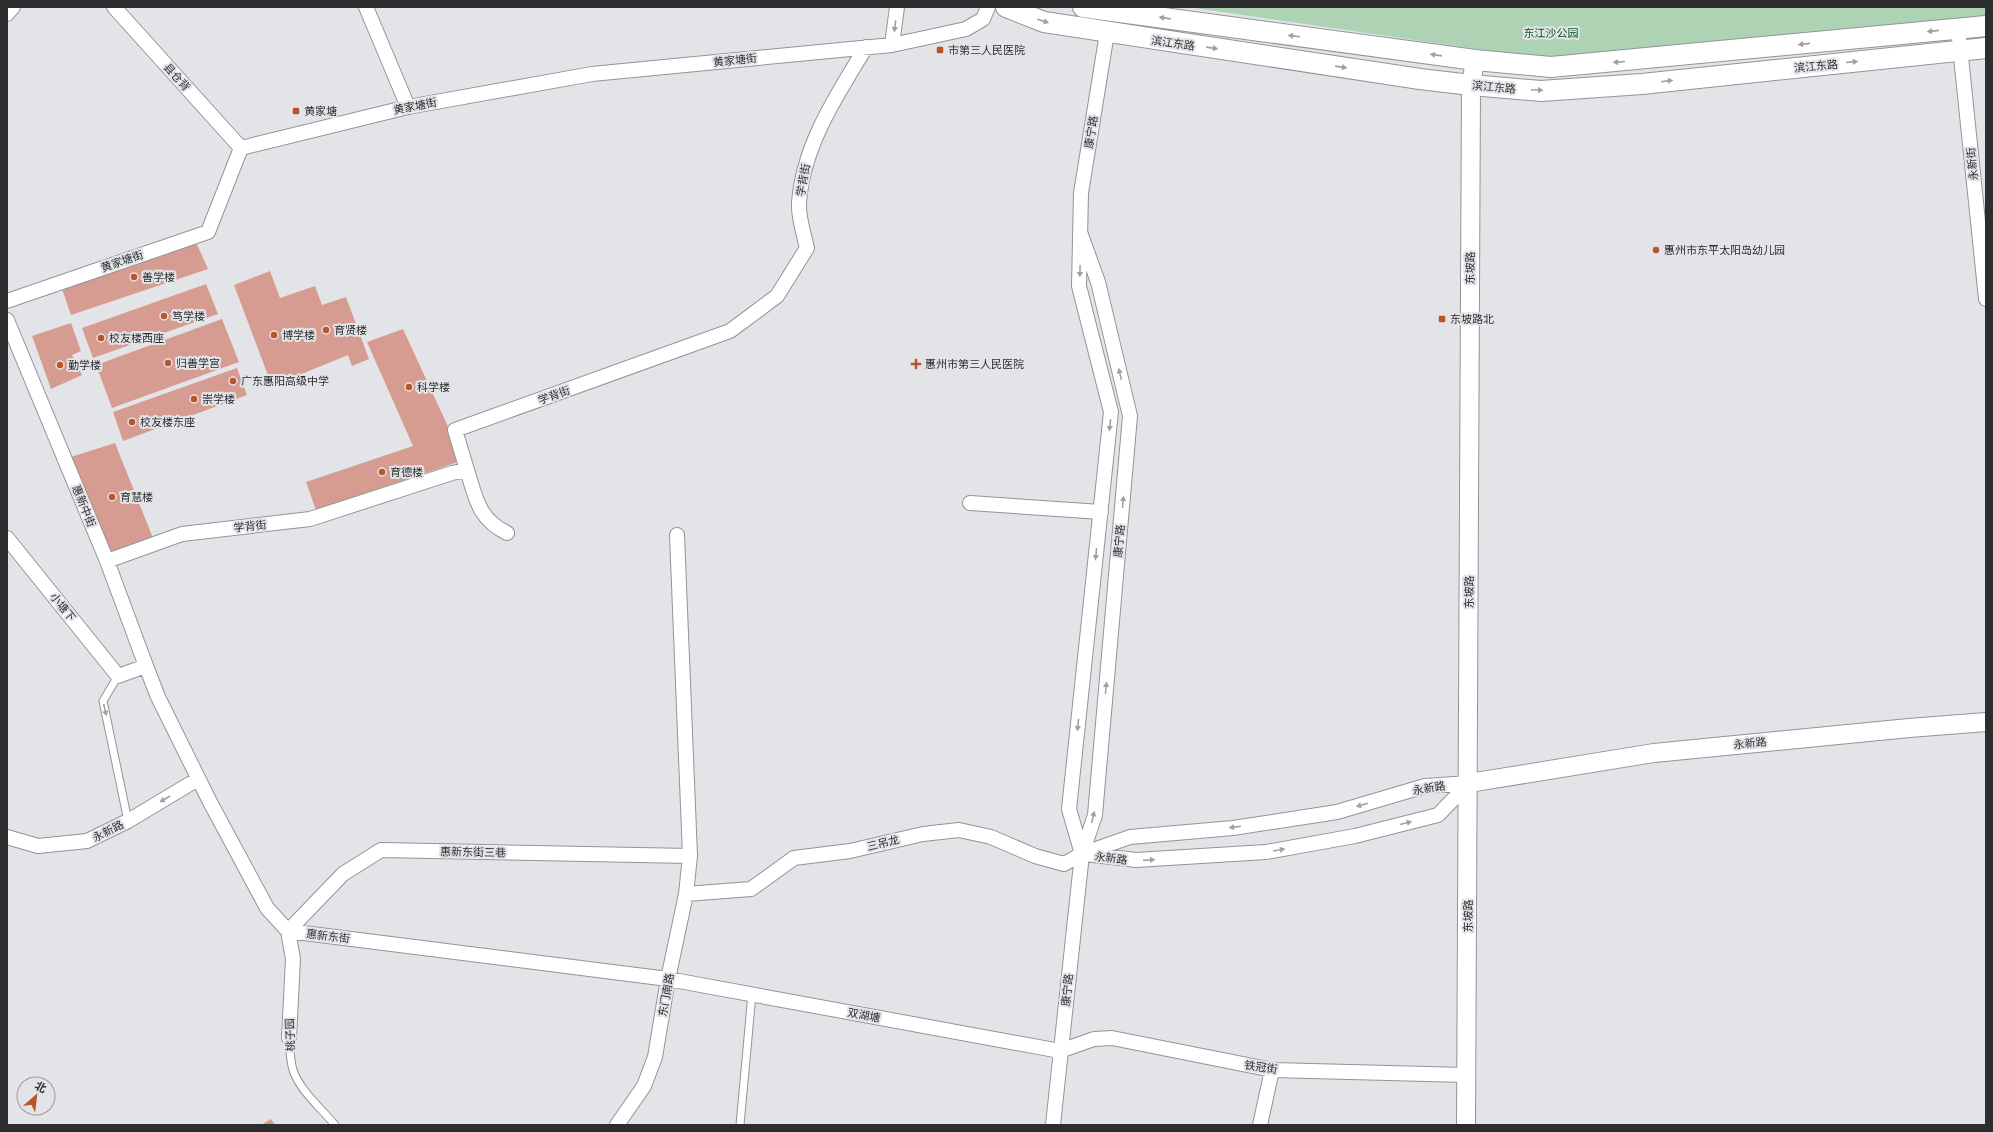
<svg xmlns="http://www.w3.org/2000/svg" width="1993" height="1132" viewBox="0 0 1993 1132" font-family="'Fira Sans Condensed','Noto Sans SC',sans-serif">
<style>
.green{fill:#add3b4}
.building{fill:#d79c91}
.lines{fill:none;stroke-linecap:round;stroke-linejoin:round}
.service-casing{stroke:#929497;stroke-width:9}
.minor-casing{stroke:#929497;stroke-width:16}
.tertiary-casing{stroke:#929497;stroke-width:20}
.secondary-casing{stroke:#929497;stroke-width:22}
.service{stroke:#fff;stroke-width:7}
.minor{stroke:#fff;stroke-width:14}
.tertiary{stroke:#fff;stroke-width:18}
.secondary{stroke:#fff;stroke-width:20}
.oneway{fill:#a0a0a1}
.poi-dot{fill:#bb5429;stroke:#e3e4e8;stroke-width:1.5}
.labels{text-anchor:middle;stroke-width:4;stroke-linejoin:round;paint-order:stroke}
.park-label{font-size:11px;fill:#075527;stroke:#e3e4e8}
.street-label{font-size:11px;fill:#2c2d2e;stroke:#e3e4e8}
.poi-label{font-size:11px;fill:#2c2d2e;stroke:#e3e4e8;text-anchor:start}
</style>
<rect width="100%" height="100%" fill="#e3e4e8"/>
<path class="green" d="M1187,7H1986V20L1545,59Z"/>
<path class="building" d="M195,240L208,269L71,315L61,286Z
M270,271L280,298L315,286L322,305L346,297L369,359L352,366L348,355L272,386L234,285Z
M206,284L218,314L93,358L82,328Z
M222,319L239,362L112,408L96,365Z
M71,323L81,351L72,355L82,375L51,389L32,336Z
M403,329L451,433L458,462L316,510L306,482L413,446L367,342Z
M237,368L247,395L123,441L113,412Z
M115,443L153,538L110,554L71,457Z
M271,1119L275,1125H261Z"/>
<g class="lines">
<g class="service-casing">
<path id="service" d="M118,676L103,701L128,821
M289,1038C290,1049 290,1060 293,1070C300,1091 321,1108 335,1125
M740,1125L752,994"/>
</g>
<g class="minor-casing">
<path id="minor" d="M114,7L241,148
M366,7L408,107
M7,14L13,7
M1958,28L1986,299
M892,45L897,7
M241,148L408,107L592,74L892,45L966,29L983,19L988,7
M7,301L208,232L241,148
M7,320L107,561L146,666L118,676L7,538
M467,470C476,498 478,519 507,533
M970,503L1101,512
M107,561L182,534L310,519L452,473L467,470L455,430L730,331L777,296L807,248C804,234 798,217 799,203C803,145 837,95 866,47
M146,666L158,697L210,802L267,908L288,931L668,979L1060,1051L1094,1039L1112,1038L1272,1070L1466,1075
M7,837L38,846L87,841L128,821L198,779
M1082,854L1069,809L1111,412L1079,286L1081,193L1107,33
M1085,854L1136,860L1266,852L1355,836L1438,815L1469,783
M686,894L751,889L794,858L850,851L923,834L959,830L991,837L1035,856L1064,864L1082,854L1130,837L1233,828L1337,812L1425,786L1469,783
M289,1038L293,959L288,931L343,874L381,850L690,856
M617,1125L644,1086L655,1057L668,979L686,894L690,856L677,535
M1053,1125L1082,854L1095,815L1130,416L1098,282L1080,232
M1260,1125L1272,1070"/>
</g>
<g class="tertiary-casing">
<path id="tertiary" d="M1469,783L1654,753L1909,728L1986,722
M1466,1125L1471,85L1475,60"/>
</g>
<g class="secondary-casing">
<path id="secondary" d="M1006,7L1044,22L1420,79L1471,85L1541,91L1642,84L1986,48
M1083,7L1475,60L1551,67L1986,26"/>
</g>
<use href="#service" class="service"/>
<use href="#minor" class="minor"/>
<use href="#tertiary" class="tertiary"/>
<use href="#secondary" class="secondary"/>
</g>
<defs><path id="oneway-solid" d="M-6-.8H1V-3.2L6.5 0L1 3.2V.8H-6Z"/></defs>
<g class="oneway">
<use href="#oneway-solid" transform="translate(1165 18) rotate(-172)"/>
<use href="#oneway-solid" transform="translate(1043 21) rotate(17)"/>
<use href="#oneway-solid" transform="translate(895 26) rotate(97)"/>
<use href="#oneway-solid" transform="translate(1933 31) rotate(174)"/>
<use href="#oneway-solid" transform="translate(1294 36) rotate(-173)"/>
<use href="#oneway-solid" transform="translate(1804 44) rotate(174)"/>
<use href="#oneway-solid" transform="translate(1212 48) rotate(8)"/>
<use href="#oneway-solid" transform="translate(1436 55) rotate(-172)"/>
<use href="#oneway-solid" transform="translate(1619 62) rotate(175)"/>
<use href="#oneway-solid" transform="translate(1852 62) rotate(-5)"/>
<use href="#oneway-solid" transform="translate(1341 67) rotate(8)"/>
<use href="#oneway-solid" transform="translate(1667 81) rotate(-7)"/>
<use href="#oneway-solid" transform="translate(1537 90) rotate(2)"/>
<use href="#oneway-solid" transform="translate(1080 271) rotate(91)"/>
<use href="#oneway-solid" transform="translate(1120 374) rotate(-104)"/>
<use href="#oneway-solid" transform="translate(1110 425) rotate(96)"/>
<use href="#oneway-solid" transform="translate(1123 502) rotate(-85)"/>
<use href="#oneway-solid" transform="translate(1096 554) rotate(96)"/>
<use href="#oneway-solid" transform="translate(1106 688) rotate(-85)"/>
<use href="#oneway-solid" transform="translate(105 710) rotate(77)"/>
<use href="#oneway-solid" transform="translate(1078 725) rotate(96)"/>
<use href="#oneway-solid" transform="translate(165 799) rotate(150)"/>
<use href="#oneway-solid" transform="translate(1362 805) rotate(164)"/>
<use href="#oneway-solid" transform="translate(1093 817) rotate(-77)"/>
<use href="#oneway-solid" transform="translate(1406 823) rotate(-14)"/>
<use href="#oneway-solid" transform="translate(1235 827) rotate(173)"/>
<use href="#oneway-solid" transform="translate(1279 850) rotate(-10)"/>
<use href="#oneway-solid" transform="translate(1149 860) rotate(-4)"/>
</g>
<g class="poi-dot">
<rect x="936" y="46" width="8" height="8" rx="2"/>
<rect x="292" y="107" width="8" height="8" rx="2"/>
<circle cx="1656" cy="250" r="4"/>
<circle cx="134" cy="277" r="4"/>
<circle cx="164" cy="316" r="4"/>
<rect x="1438" y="315" width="8" height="8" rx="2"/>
<circle cx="326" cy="330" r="4"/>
<circle cx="274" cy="335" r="4"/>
<circle cx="101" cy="338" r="4"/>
<circle cx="168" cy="363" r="4"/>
<path d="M914 358h4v4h4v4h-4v4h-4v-4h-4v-4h4z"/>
<circle cx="60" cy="365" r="4"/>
<circle cx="233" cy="381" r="4"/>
<circle cx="409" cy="387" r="4"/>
<circle cx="194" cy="399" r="4"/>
<circle cx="132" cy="422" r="4"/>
<circle cx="382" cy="472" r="4"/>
<circle cx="112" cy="497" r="4"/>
</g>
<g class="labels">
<g class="park-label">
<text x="1551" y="37">东江沙公园</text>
</g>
<g class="street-label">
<text transform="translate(1173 43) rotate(8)" y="4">滨江东路</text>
<text transform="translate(735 60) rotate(-6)" y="4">黄家塘街</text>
<text transform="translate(1816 66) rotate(-5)" y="4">滨江东路</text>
<text transform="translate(177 77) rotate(48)" y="4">县仓背</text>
<text transform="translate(1494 87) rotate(5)" y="4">滨江东路</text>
<text transform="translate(415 106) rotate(-11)" y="4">黄家塘街</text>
<text transform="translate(1091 132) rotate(-81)" y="4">康宁路</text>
<text transform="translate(1972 164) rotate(-96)" y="4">永新街</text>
<text transform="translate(803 180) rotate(-80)" y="4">学背街</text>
<text transform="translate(122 261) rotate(-19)" y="4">黄家塘街</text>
<text transform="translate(1470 268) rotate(-90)" y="4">东坡路</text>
<text transform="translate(554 395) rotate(-20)" y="4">学背街</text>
<text transform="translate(84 506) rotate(68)" y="4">惠新中街</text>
<text transform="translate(250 526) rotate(-6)" y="4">学背街</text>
<text transform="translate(1119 541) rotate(-85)" y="4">康宁路</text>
<text transform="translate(1469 592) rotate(-90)" y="4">东坡路</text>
<text transform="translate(63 607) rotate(51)" y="4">小塘下</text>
<text transform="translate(1750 743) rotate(-6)" y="4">永新路</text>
<text transform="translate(1429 788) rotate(-9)" y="4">永新路</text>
<text transform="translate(108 831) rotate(-27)" y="4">永新路</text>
<text transform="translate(883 843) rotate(-14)" y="4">三吊龙</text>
<text transform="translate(473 852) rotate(1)" y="4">惠新东街三巷</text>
<text transform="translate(1111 858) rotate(7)" y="4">永新路</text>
<text transform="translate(1468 916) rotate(-90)" y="4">东坡路</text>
<text transform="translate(328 936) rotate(7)" y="4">惠新东街</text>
<text transform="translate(1067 990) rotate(-84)" y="4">康宁路</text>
<text transform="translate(666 995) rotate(-80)" y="4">东门南路</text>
<text transform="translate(864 1015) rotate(10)" y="4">双湖塘</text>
<text transform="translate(290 1035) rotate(-92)" y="4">桃子园</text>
<text transform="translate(1261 1067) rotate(8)" y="4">铁冠街</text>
</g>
<g class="poi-label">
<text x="948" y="54">市第三人民医院</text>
<text x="304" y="115">黄家塘</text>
<text x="1664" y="254">惠州市东平太阳岛幼儿园</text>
<text x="142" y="281">善学楼</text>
<text x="172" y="320">笃学楼</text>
<text x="1450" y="323">东坡路北</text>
<text x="334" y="334">育贤楼</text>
<text x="282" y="339">博学楼</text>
<text x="109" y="342">校友楼西座</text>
<text x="176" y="367">归善学宫</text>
<text x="925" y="368">惠州市第三人民医院</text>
<text x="68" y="369">勤学楼</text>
<text x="241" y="385">广东惠阳高级中学</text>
<text x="417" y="391">科学楼</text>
<text x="202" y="403">崇学楼</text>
<text x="140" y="426">校友楼东座</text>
<text x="390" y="476">育德楼</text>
<text x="120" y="501">育慧楼</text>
</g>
</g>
<rect width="1993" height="1132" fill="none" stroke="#2c2d2e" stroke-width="16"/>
<g transform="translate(36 1096) rotate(28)"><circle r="19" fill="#e3e4e8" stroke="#9a9b9e"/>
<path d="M0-3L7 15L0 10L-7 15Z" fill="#bb5429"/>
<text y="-6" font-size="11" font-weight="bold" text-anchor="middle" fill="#2c2d2e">北</text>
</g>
</svg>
